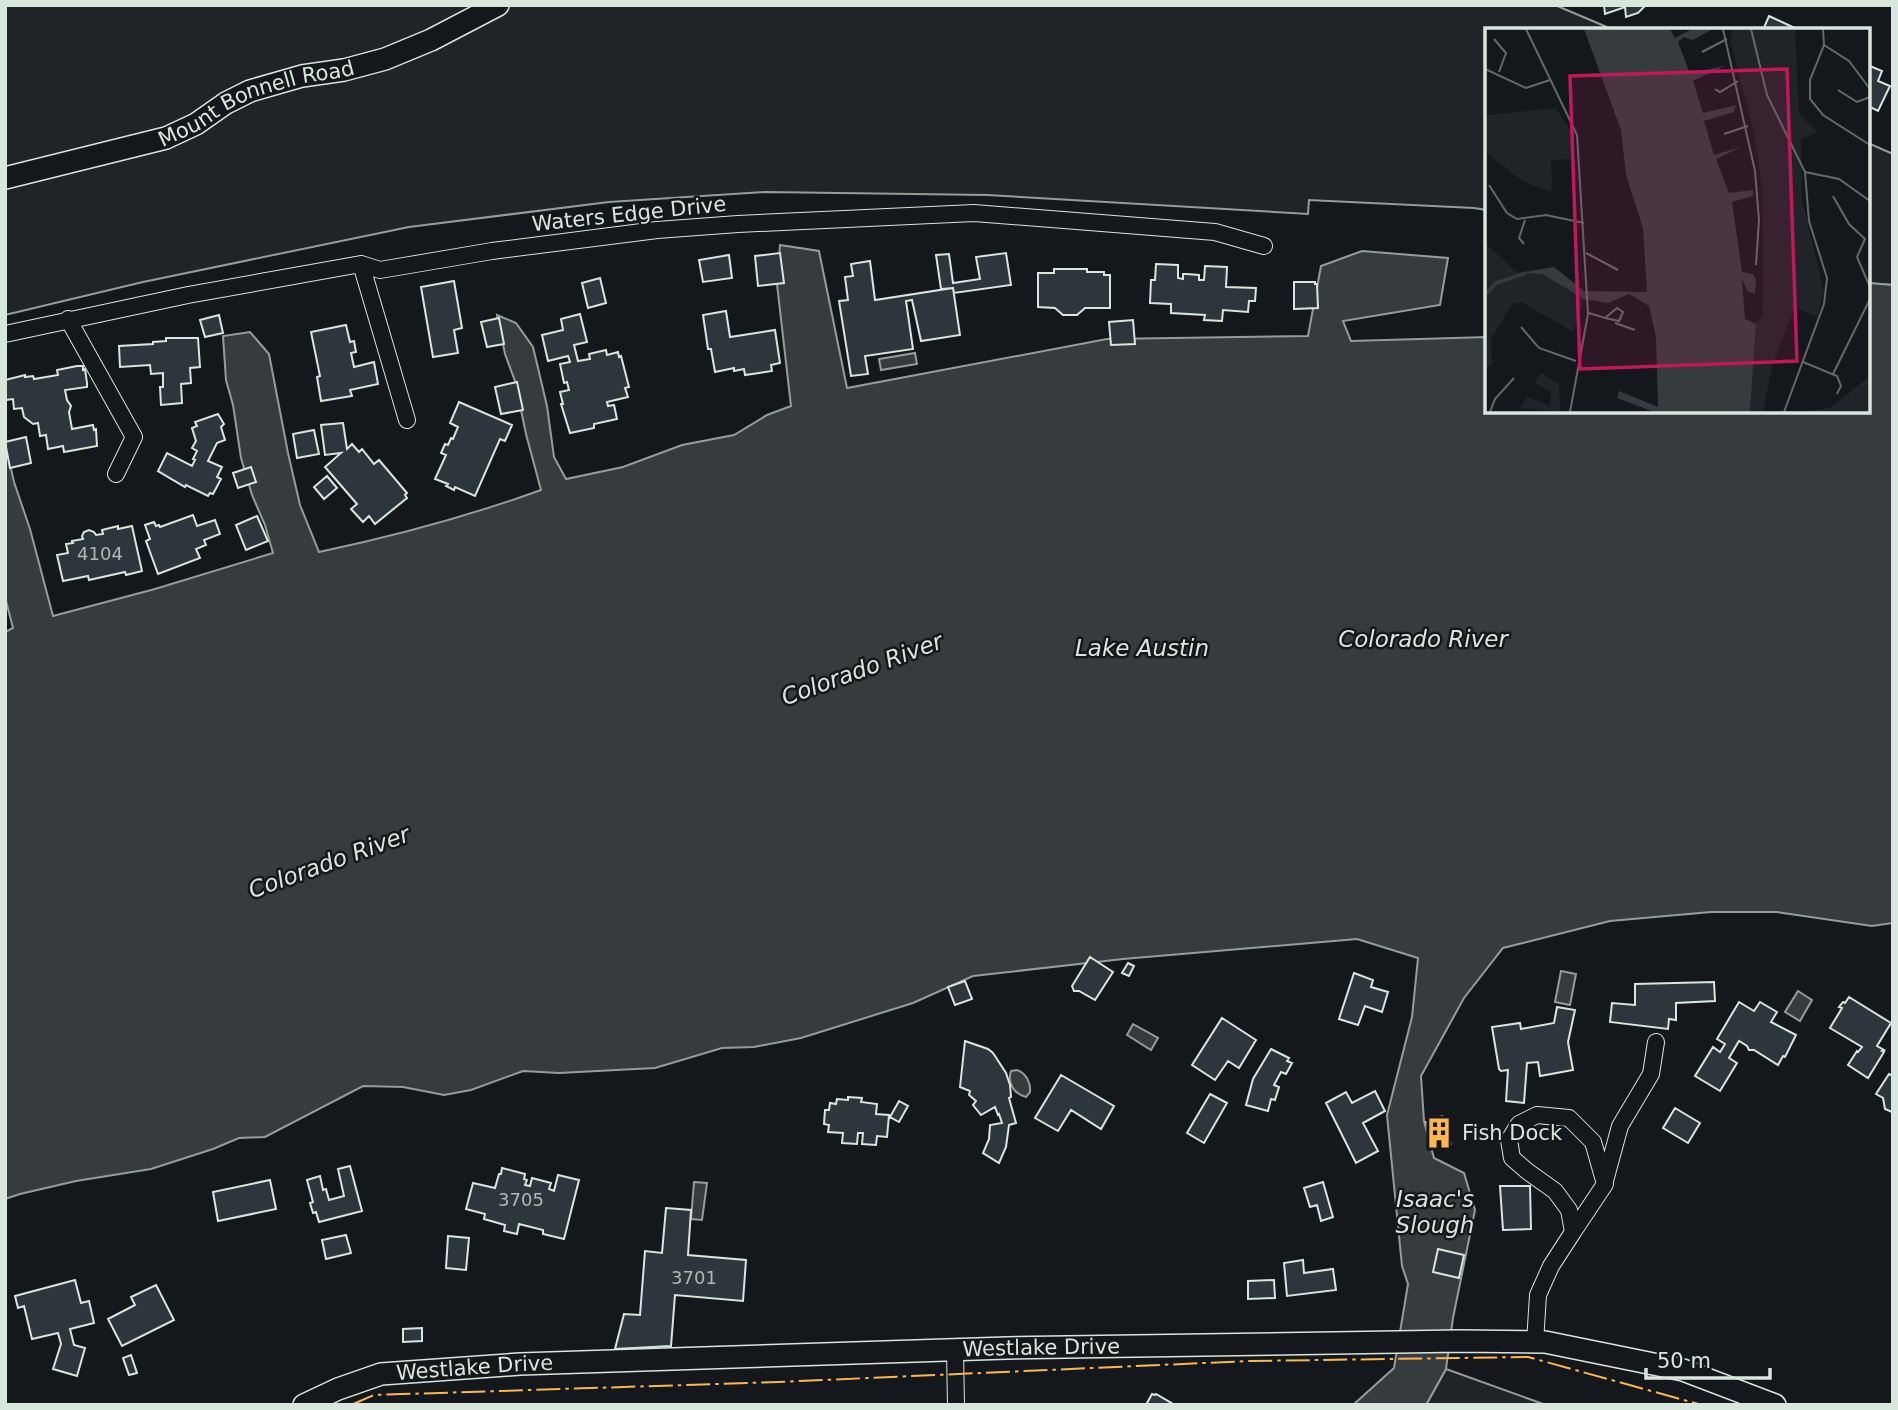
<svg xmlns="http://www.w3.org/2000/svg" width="1898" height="1410" viewBox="0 0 1898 1410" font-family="'DejaVu Sans',sans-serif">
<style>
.green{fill:#202428;stroke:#939e99;stroke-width:2}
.water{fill:#363b3e;stroke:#939e99;stroke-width:2}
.building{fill:#2c363c;stroke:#d8e6dc;stroke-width:2}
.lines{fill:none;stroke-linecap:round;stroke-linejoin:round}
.street-casing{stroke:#d8e6dc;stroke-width:18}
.secondary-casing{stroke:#d8e6dc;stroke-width:24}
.street{stroke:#14181c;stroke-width:16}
.secondary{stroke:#14181c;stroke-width:21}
.power{stroke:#ffb74d;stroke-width:2;stroke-dasharray:24 5 3.5 5;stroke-linecap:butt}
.labels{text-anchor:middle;stroke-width:5;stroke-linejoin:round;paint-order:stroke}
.number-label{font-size:18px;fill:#adbab4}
.street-label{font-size:21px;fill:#d8e6dc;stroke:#14181c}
.poi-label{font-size:21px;fill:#d8e6dc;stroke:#14181c;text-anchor:start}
.water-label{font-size:23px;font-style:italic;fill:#d8e6dc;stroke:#14181c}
.inset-river{fill:none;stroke:#363b3e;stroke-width:3.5}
.inset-road{fill:none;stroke:#626a69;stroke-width:2}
.view{fill:#c2185b;fill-opacity:0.15;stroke:#c2185b;stroke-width:3.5}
.inset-edge{fill:none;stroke:#d8e6dc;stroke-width:3.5}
</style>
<rect width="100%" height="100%" fill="#14181c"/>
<path class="green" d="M5,5H1555L1614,30H1487V210L1474,208L1309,200L1308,214L987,195L765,192L609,202L409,227L143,282L5,315Z
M1868,143L1893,154V285L1868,283Z
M1446,1369L1546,1405H1426Z"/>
<path class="water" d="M780,245L819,251L847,388L1107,339L1308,336L1321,266L1362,251L1448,258L1440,305L1343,321L1351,341L1487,337V411H1868V283L1893,285V923L1872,926L1777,912H1711L1610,921L1503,948L1464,998L1421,1076L1424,1121L1434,1158L1464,1173L1475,1210L1453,1318L1446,1369L1426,1405H1353L1394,1368L1408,1284L1402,1266L1387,1115L1412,1017L1418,958L1357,939L1123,959L973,976L913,1003L801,1038L754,1047L722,1048L655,1068L559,1073L523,1071L471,1090L444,1095L403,1087L363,1086L265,1137L239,1138L213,1149L151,1169L76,1181L20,1194L5,1199V632L13,628L5,597V442L14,482L30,529L53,616L155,589L273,553L265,525L252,495L241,458L233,405L226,380L223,336L250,332L269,354L288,453L300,505L319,552C395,536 469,516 541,490L526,434L515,381L505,354L497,315L516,323L533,347L547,406L554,457L566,479L623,467L682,445L734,435L767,415L791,406L777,284Z
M915,353L917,364L881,370L879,359Z
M1561,971L1576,974L1570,1005L1555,1002Z
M1798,991L1812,1000L1800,1021L1785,1012Z
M1133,1024L1158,1038L1151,1050L1127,1035Z
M1017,1070C1026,1073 1031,1083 1030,1092L1026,1097C1014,1094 1007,1083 1011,1071Z
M694,1182L707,1183L702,1220L691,1219Z"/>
<path class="building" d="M1604,5H1646L1638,13L1626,17L1625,7L1605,14Z
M1769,16L1799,30H1763Z
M1870,66L1882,71L1878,81L1890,86L1878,111L1868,106V70Z
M780,253L784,283L758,286L755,256Z
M1006,253L1011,285L954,293L953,288L941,289L936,255L949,254L953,283L980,279L976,257Z
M729,255L732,278L703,282L699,260Z
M870,261L875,300L953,288L960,335L921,341L912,300L906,301L913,349L865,356L868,374L851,376L839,301L848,300L845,277L853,276L851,264Z
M1156,264L1178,265V278L1183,279V274H1187L1199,275V280H1204L1205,266L1227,267L1226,287L1256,288L1255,301H1249L1248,312L1223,310L1222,321L1204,320L1205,315L1171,313V304L1150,303L1151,280H1155Z
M1054,269H1087V272H1104V275H1110V308H1085L1077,315H1063L1055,308L1038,307V273H1054Z
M600,278L606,303L588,308L582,283Z
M454,281L462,328L454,330L458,353L433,357L421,287Z
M1294,282H1315V284H1317L1318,308L1294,309Z
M726,311L730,337L775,330L780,363L771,365L772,371L745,375L744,369L734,371V368L715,372L711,349H708L703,315Z
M580,314L587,342L574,345L578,361L590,359L589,354L606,350L607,355L618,352L619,357L621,356L629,387L625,388L628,397L607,402L608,406L614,405L617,419L594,424V428L570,433L561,404H563L560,392L569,390L567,382L564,383L560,364L570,362L568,356L548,361L542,335L563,330L561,319Z
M219,315L223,333L205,337L200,320Z
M499,318L504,344L487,347L481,322Z
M1133,320L1135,344L1111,345L1109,322Z
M346,325L350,342L354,341L356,352L351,353L354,367L374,362L378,384L350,390L352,396L321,401L317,377L320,376L311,332Z
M166,338H198L200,367L190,368L191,383L181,384L182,403L161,405L160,387H163V373L151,374L150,365L120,367L119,346L153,344V342L166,341Z
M77,366H83V370L85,369L87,383V387L65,390L67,400L71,406L69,412L72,429L93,425L94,430L96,429L97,446L64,452L63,446L48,449L46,435L40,436L38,423L33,424L24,417L22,408L14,409L13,399L5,400V380L25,375V377L33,376L34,379L58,375L57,370Z
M517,382L523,410L501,414L495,387Z
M459,402L512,425L505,441L500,439L475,496L455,487L454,490L446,486L448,484L435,479L446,455L441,453L445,444L448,445L451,438L453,439L458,427L450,423Z
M218,414L224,424L221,427L225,440L217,443L208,461L222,467L217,477L221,479L213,494L210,493L208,496L186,485L185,487L158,471L167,453L192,466L195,460L193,459L197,451L192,448L196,441L192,428L197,426L195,422Z
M343,423L347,449L352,444L359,452L362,449L374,464L379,460L407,493L405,495L407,498L375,524L369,516L363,522L351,509L357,504L325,467L341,453L325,455L321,425Z
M314,430L319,454L297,458L293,434Z
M26,437L31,463L10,468L5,442Z
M251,467L256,482L238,488L233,473Z
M327,476L337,488L324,499L314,487Z
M193,515L197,526L215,520L220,534L204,540L206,545L196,549L200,558L158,574L146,541L150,539L145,525L154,522L156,526L159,525L160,527Z
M257,516L268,541L246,550L236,525Z
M118,526V529L132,526L142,571L126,575L125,572L89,580L88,576L63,581L57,555L68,553L66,544L73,543L72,541L83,539L82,536L84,532L89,530L94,532L96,535L103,534L102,530Z
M1090,957L1113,972L1095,1000L1079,991H1074L1072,986Z
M1128,963L1134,966L1129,976L1122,973Z
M1354,973L1373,980L1371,987L1388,992L1382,1012L1365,1006L1358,1025L1339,1019Z
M965,981L972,999L955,1005L948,987Z
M1714,982L1715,1001L1676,1003V1020L1669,1019L1668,1029L1610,1022L1612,1003L1635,1005V984Z
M1849,997L1891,1023L1877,1046L1884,1050L1882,1051L1884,1052L1868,1078L1848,1065L1857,1051L1858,1052L1862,1047L1830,1028L1842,1008L1839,1007L1843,1002L1845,1003Z
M1739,1002L1754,1011L1760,1002L1777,1012L1771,1022L1796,1035L1785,1057L1783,1056L1778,1065L1754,1050H1749L1747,1046L1739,1041L1729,1058L1737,1063L1720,1091L1695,1076L1713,1047L1720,1052L1725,1044L1717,1039Z
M1557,1007L1575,1010L1568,1042L1573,1070L1540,1076L1538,1062L1527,1063L1524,1103L1506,1101L1508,1070L1501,1071L1499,1069L1492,1027L1520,1023L1521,1029L1554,1023Z
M1222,1018L1256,1040L1239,1068L1228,1061L1215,1080L1192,1065Z
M965,1041L988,1049L993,1053L1006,1073L1010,1085L1011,1097L1009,1098L1016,1123L1009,1125L1006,1147L999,1163L983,1153L989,1139L990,1125L1002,1123L999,1114L998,1115L995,1107L981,1115L973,1105L976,1101L969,1095L970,1091L960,1087Z
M1271,1049L1289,1058L1287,1061L1292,1063L1286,1074L1281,1072L1274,1085L1279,1087L1275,1100L1271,1099L1268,1111L1246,1105L1253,1079Z
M1889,1074L1893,1076L1892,1112L1885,1109L1883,1098L1876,1094Z
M1061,1075L1114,1106L1101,1129L1071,1110L1058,1131L1035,1118Z
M1375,1091L1385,1111L1363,1123L1378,1151L1356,1163L1326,1103L1346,1092L1352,1103Z
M1210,1094L1227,1103L1204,1143L1187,1133Z
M848,1097L862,1098L861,1102L877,1104L876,1114L889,1115L887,1137L877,1136L876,1145L862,1144L863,1133H858L857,1144L842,1143L843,1133L828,1132L829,1125L824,1124L825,1110H829L830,1103L836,1104L837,1099L848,1100Z
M899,1101L908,1106L899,1122L890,1117Z
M1675,1108L1700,1123L1688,1143L1663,1128Z
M1442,1116L1451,1144L1436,1149L1426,1122Z
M350,1166L362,1211L319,1222L316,1212L313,1213L310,1203L313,1202L307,1180L320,1176L323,1190L326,1189L329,1200L344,1196L338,1169Z
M502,1168L525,1174L524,1179L527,1180L525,1185L530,1186L532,1178L551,1183L549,1189L554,1191L558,1175L579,1180L564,1239L543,1234V1230L519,1224L517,1234L504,1231L505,1225L484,1219L485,1214L466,1209L473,1183L495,1188L499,1174H501Z
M270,1180L276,1209L218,1221L213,1192Z
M1323,1182L1333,1217L1321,1221L1317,1205L1310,1207L1304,1188Z
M1500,1186H1530L1531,1229L1503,1230Z
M666,1208L691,1210L688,1255L746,1260L743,1301L675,1295L671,1346L615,1349L624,1314L640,1315L645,1251L662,1253Z
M346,1235L351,1253L326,1259L322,1240Z
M448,1236L469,1238L466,1270L446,1268Z
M1438,1249L1464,1255L1459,1278L1433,1272Z
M1303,1260L1304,1273L1333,1269L1336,1290L1287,1296L1284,1263Z
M75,1280L81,1303L89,1301L94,1323L70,1329L74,1345L85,1348L77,1376L53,1369L61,1344L58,1333L32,1339L24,1306L18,1308L15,1296Z
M1274,1280L1275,1298L1248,1299V1281Z
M156,1285L174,1320L122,1346L108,1319L135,1305L131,1297Z
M422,1328V1341L403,1342V1329Z
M131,1355L137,1373L129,1375L123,1358Z
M1152,1394L1155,1395L1156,1394L1173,1404L1146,1405Z"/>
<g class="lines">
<g class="street-casing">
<path id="street" d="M361,264L407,420
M68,319L134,437L116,474
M5,334L188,295L361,264L380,270L492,251L657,230L738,224L974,213L1215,232L1264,246
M1605,1181L1620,1126L1651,1074L1656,1042
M1535,1342L1538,1295L1551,1266L1573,1232L1569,1210L1555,1191L1527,1171L1512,1158L1509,1140L1519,1124L1537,1115L1569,1118L1593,1142L1605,1184L1573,1232
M955,1351L956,1405"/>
</g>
<g class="secondary-casing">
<g id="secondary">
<path id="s1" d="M5,178L166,138L196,124L226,103L250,91L302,76L344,70L385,59L431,40L498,5"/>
<path id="s2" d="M304,1405L338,1389L381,1374L520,1364L1007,1348L1460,1341L1545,1342L1683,1370L1775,1405"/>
</g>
</g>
<use href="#street" class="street"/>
<use href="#secondary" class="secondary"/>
<path class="power" d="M351,1405L374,1395L779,1382L1249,1361L1528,1357L1702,1405"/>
</g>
<defs>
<g id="building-bare" transform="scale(2.415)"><path d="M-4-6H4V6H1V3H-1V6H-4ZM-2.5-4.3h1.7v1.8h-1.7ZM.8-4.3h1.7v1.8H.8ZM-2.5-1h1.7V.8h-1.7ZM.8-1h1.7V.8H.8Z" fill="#ffb74d" stroke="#14181c" stroke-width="2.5" paint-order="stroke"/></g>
</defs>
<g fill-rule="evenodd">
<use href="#building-bare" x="1439" y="1133"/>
</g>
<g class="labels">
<g class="number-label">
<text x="100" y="560">4104</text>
<text x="521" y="1206">3705</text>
<text x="694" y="1284">3701</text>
</g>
<g class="street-label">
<text dy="7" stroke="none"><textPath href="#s1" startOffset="264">Mount Bonnell Road</textPath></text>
<text transform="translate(629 214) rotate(-6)" y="7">Waters Edge Drive</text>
<text dy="7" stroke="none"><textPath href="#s2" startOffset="744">Westlake Drive</textPath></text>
<text dy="7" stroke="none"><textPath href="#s2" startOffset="177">Westlake Drive</textPath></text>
</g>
<g class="poi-label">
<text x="1462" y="1140">Fish Dock</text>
</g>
<g class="water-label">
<text x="1423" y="647">Colorado River</text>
<text x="1142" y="656">Lake Austin</text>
<text transform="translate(862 669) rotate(-20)" y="8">Colorado River</text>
<text transform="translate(329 862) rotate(-20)" y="8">Colorado River</text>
<text x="1435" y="1207">Isaac's<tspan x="1435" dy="26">Slough</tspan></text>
</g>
</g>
<g transform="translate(1485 28)">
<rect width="385" height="385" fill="#14181c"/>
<path d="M247,1H310L314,86L332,104L316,111L317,171L339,264L332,289L310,279L287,338L278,384H265L271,296L278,287L277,160L269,105L245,12ZM71,80L86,104L87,131L66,132L67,164L39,154L0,124V87ZM0,215L33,245L57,246L99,271L88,304L37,274L27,276L6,311L7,336L0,341ZM56,345L74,356L75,384L35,380L42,369L65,378L66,364L50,355ZM385,348V384H322L346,379Z" fill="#202428"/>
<path d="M99,1H185L190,10L207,1H228L208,12L199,9L193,14L205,46L242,37L208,53L218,85L251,77L249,84L219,93L229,127L256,119L231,131L244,165L268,162V168L247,174L257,244L268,246L271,252L270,265L263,264L257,251L260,291L271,296L265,384H169L132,370L134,363L173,379L171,309L164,278L144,266L123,275L99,271L57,246L33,245L69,239L99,263L162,264L158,200L141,147L136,102Z" fill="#363b3e"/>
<path class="inset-river" d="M0,267L11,255L41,245"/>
<path class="inset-road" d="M41,1L92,107L103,286L85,384M238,1L270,143L274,192L271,237M266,1L282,67L320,144L324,193L342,250L339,276L299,384M338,1L339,17L364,33L385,61M9,11L21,25L14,44M339,17L325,52V71L338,87L385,117M217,24L242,11M0,41L41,60L65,52M230,61L235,64L253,53M353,62L372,74L385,69M239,106L263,98M320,144L354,151L385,173M4,157L22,185L32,191L61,187L99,195M348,168L364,196L380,211L372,229L385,259M39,216L34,210L40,192M101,225L133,242M104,285L120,290L132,280L138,284L134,293L120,290M130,295L150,302M36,299L54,320L91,333M318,334L352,348L356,358L352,366M348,346L385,271M5,384L10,371L29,350"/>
<path class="view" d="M302,41L312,333L95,341L85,48Z"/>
<rect width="385" height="385" class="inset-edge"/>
</g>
<rect width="1898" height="1410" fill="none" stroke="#d8e6dc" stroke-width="14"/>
<path d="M1646 1368v10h124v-10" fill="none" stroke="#d8e6dc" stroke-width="3.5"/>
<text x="1657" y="1368" font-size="21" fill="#d8e6dc" stroke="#14181c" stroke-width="5" paint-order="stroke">50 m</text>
</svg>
